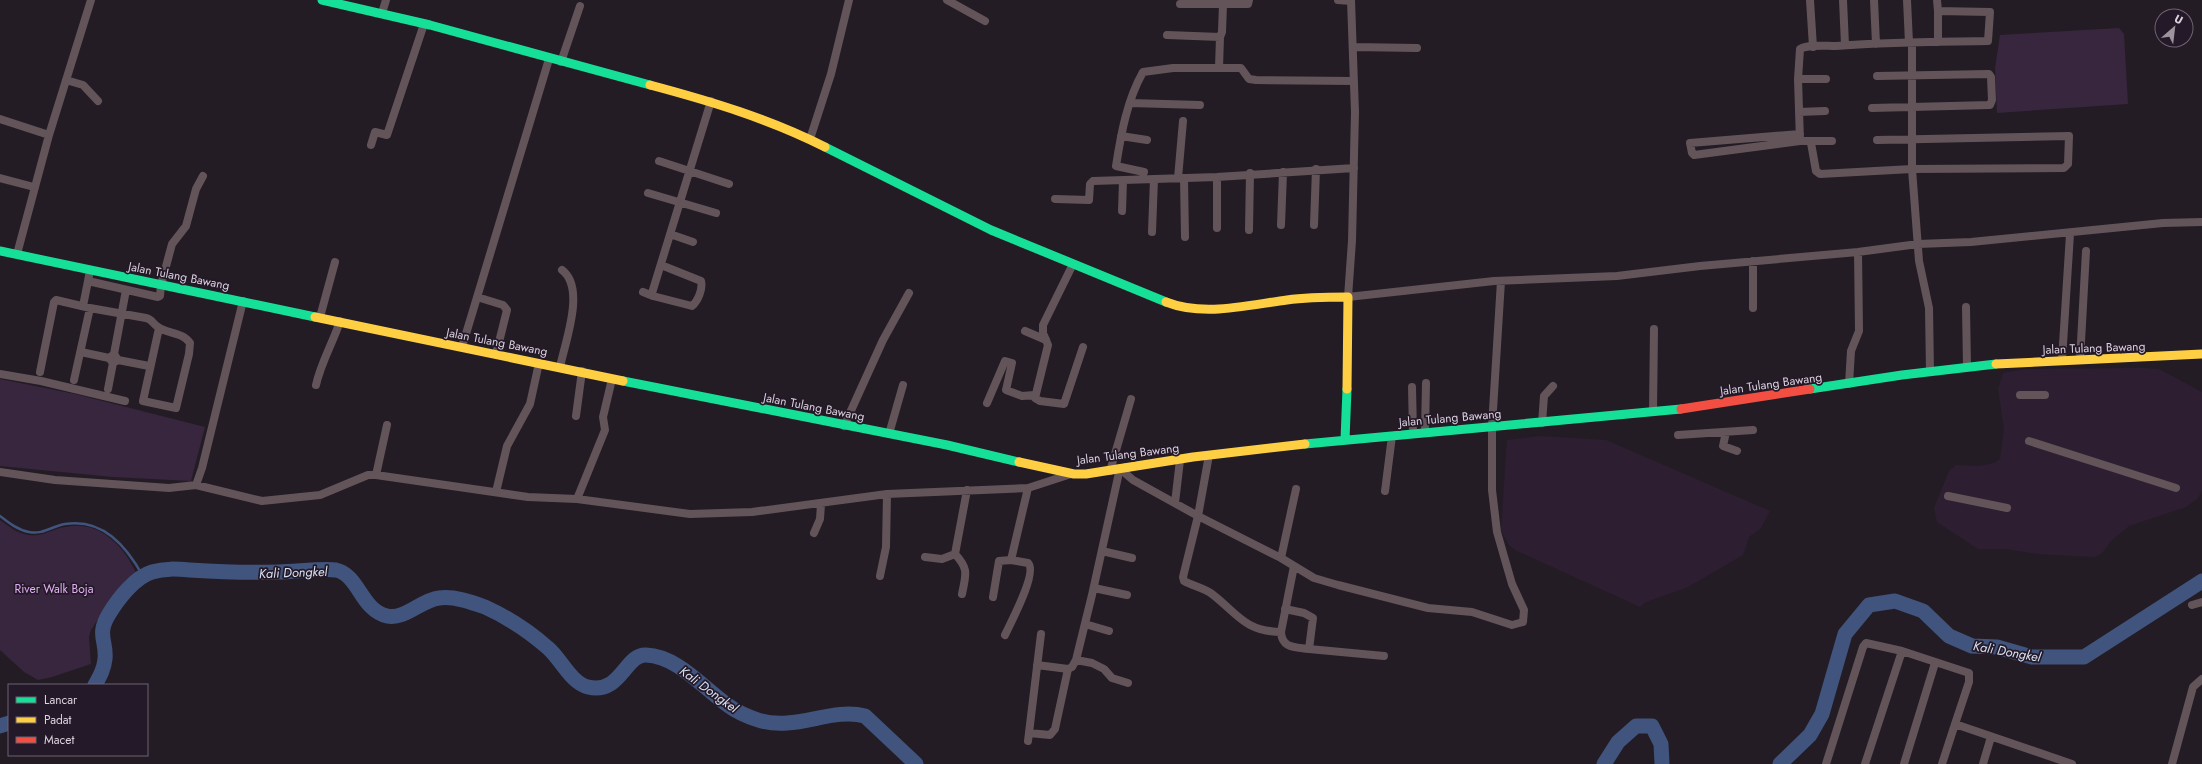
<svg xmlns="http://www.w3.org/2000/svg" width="2202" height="764" viewBox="0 0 2202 764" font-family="Jost,sans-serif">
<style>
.built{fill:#2d1f31}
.green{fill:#37263d}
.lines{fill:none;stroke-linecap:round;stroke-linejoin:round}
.stream{stroke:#40547d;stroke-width:2.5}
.river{stroke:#40547d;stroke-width:15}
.street{stroke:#635459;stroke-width:8}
.fast{stroke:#16e098;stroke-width:9}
.slow{stroke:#ffcf43;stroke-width:9}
.jam{stroke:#f24e42;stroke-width:9}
.labels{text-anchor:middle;stroke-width:3.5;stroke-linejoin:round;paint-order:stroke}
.street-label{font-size:12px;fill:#dbd3de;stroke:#241928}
.park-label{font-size:12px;fill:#e1aff3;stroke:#241928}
.water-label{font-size:13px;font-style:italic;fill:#dae2f1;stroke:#241928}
</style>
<rect width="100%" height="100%" fill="#231c24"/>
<path class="built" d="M2142,368L2159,369L2202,392V490L2198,498L2186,507L2129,526L2111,541L2102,553L2095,557L2038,554L2006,549H1978L1937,522L1934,508L1949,471L1956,465L1980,466L1994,463L2000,459L2004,429L1998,389L2003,373L2025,369Z
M1540,436L1606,440L1770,511L1761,528L1749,537L1743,555L1688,587L1646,602L1640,607L1515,550L1509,545L1501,531L1507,440Z"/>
<path class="green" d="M2119,28L2124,34L2128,104L1997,113L1995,68L2000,35Z
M0,379L75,394L205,427L191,481L112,477L0,466Z
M0,520C8,526 18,534 29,535C43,537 52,529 65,527C100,520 124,546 137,575L111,599L91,630L89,637L91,664L52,677L38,680L24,672L0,650Z"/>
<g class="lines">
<path class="stream" d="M0,516C9,523 18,530 29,532C43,535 52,526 65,524C103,518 126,546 143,576"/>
<path class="river" d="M95,685C100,676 104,669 105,659C107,641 96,635 109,614C118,599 135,577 152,572C165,568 177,569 190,570C220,572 249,573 279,572C294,572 322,568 336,570C359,575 361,610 387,616C405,620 421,600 439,598C454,596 471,602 485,607C507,617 530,632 548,648C561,659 571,683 588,687C621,695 625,654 646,655C678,656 704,689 729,706C737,712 749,717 758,720C795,732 831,707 865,716L916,764
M0,726L9,723
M1604,764L1618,742L1636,726H1652L1661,744L1662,764
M1780,764L1810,735L1822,714L1845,634L1869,605L1895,601L1923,611L1949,636L1972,646L1997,647L2032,657H2084L2202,581"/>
<path class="street" d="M947,0L985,21
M1338,0L1351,1
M1351,0L1355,112L1352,241L1348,297L1494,281L1617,276L1700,266L1858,252L1918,244L1971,242L2163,223L2202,222
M1810,0L1813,47
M1843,0L1845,45
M1874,0L1876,44
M1907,0L1909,43
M1937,0L1938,11
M1180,4H1223L1222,32L1220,37
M1223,4H1248L1249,0
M382,13L386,0
M1167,35L1220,37L1219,68
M1912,43V169L1919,261L1929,308L1930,372
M1353,47L1417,48
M561,62L580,6
M1798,79H1826
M66,80L83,85L98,101
M1130,103L1200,105
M1872,108L1990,105L1992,100L1991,77L1989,74L1877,76
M1799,112L1825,111
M0,119L49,135
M1800,134L1690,143L1692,153L1694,155L1800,141
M1121,136L1147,140
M810,139L831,74L849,0
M1832,141H1800L1798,79L1800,49C1809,44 1825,46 1836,46C1887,42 1938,42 1988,41L1990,12L1938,11V42
M1811,143L1816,171L1820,174L1912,169L2064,168L2068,164L2069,136L1877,140
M371,145L375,132L387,135L424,24
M659,161L729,184
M1144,172L1116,166C1121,134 1127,100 1143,72L1173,68H1241L1249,79L1256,80L1354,81
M0,178L34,187
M1178,178L1183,121
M1184,178L1185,237
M648,193L716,213
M1055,199L1089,200L1090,184L1093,181L1217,177L1354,168
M1122,211L1123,181
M1281,225L1283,172
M1314,225L1316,169
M1217,228V177
M1249,230L1250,173
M1152,232L1154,179
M670,234L693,242
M17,254L49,135L91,0
M1073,264L1043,325V333L1048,345L1035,398L1040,401L1064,404L1083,347
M661,265L701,281C703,289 698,301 692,306L653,296L652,293L711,101
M90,270L88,281L158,297L160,296L161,285L172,244L186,226L196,189L203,176
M643,292L653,296
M477,297L503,305L507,310L496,354
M83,306L88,281
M1966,307L1967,367
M1753,308V261
M320,317L335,262
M1025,331L1046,340
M462,347L549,59
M81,352L109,358
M114,354L118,360L113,363L109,358L114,354L126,290
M118,360L149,366
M2062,360L2070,234
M2080,360L2086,251
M560,367C565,342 586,288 562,270
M40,372L54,302L56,300L90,308L146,318C152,319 153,324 158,327C168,334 183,332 190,343L189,354L176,408L143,401L159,328
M0,374L41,381L125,401
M74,380L90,308
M1849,384L1851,351L1859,331L1858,252
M316,385C321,362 333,343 340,321
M1412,387L1413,433
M108,389L113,363
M2020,395H2045
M987,403L1005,361L1012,363L1006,390L1022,396L1034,395
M1653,411L1654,329
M576,416L582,371
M1542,423L1544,396L1553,386
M844,426L883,340L909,293
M1425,431L1426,383
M1726,432L1723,446L1737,451
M889,434L903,385
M1678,435L1753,430
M2029,441L2176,488
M1209,455L1198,516L1281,558L1296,489
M1126,467V474L1133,480L1198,516L1183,577L1184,581C1193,586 1204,588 1212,594C1238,614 1244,631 1281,632
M1110,471L1131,399
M0,472L55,480L169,488L196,485L262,501L320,495L368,475H376L528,497L577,499L690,514L752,512L887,494L1028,488L1071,474
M376,475L387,425
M196,485L202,468L243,301
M1385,491L1392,436
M496,492L507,446L530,404L539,363
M1948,496L2007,508
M577,499L605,430L603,417L612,379
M1175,503L1180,460
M814,533L820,519L821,504
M1102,551L1132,558
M955,554C969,569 966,574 962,594
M925,557L942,559L955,554L967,490
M1281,558L1314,578L1338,585L1428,608L1472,612L1512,625L1523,622L1524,610L1512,584L1497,532L1492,490V426L1501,281
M1294,566L1281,632C1282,649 1296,647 1309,649
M880,576L886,547L887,494
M1094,588L1127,595
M993,597L999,561L1011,560
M2192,605L2202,602
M1285,609L1304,613L1313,618L1309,649L1384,656
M1085,624L1109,631
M1005,635C1010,624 1038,572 1028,563L1011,560L1028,488
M1076,660L1092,663L1104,669L1112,678L1128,683
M1037,665L1068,669L1072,667L1076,660L1092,595L1120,468
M1029,733L1050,735L1055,729L1068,669
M1028,741L1041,634
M1826,764L1863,647L1866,643L1902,651L1969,673V682L1955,724L2072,764
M1865,764L1902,651
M1904,764L1935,663
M1942,764L1955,724
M1983,764L1991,737
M2172,764L2193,687L2202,679"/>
<path class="fast" d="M322,0L430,25L650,85
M825,147L991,230L1166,302
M0,251L315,317
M623,381L947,445L1019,462
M1810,389L1902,375L1996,364
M1345,440L1347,389
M1305,444L1681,409"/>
<path class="slow" d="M650,85C710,101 770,119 825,147
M1166,302C1204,317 1248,305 1287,300C1307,297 1328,297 1348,297L1347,389
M315,317L623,381
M1996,364L2202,354
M1019,462L1074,474H1086L1193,457L1305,444"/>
<path class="jam" d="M1681,409L1810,389"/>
</g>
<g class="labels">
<g class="street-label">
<text transform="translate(179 276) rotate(11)" y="4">Jalan Tulang Bawang</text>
<text transform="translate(497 342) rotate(11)" y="4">Jalan Tulang Bawang</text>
<text transform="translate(2094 348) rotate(-2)" y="4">Jalan Tulang Bawang</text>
<text transform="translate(1771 384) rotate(-8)" y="4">Jalan Tulang Bawang</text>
<text transform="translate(814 407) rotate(11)" y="4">Jalan Tulang Bawang</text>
<text transform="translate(1450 418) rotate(-5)" y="4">Jalan Tulang Bawang</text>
<text transform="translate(1128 454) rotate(-7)" y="4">Jalan Tulang Bawang</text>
</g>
<g class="park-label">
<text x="54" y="593">River Walk Boja</text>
</g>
<g class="water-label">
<text transform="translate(293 572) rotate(-2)" y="5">Kali Dongkel</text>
<text transform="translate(2007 651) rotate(10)" y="5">Kali Dongkel</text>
<text transform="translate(709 689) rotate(36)" y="5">Kali Dongkel</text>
</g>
</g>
<rect x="8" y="684" width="140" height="72" fill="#241928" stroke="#6d6371"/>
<rect x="16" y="697" width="20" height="6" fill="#16e098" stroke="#6d6371"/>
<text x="44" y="704" font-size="12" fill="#dbd3de">Lancar</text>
<rect x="16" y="717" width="20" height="6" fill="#ffcf43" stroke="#6d6371"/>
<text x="44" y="724" font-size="12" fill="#dbd3de">Padat</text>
<rect x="16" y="737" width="20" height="6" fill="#f24e42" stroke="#6d6371"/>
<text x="44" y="744" font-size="12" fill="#dbd3de">Macet</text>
<g transform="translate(2174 28) rotate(28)"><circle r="19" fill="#241928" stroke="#6d6371"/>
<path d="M0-3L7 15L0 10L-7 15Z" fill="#9b939d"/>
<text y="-6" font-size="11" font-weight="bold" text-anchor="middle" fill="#dbd3de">U</text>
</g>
</svg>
